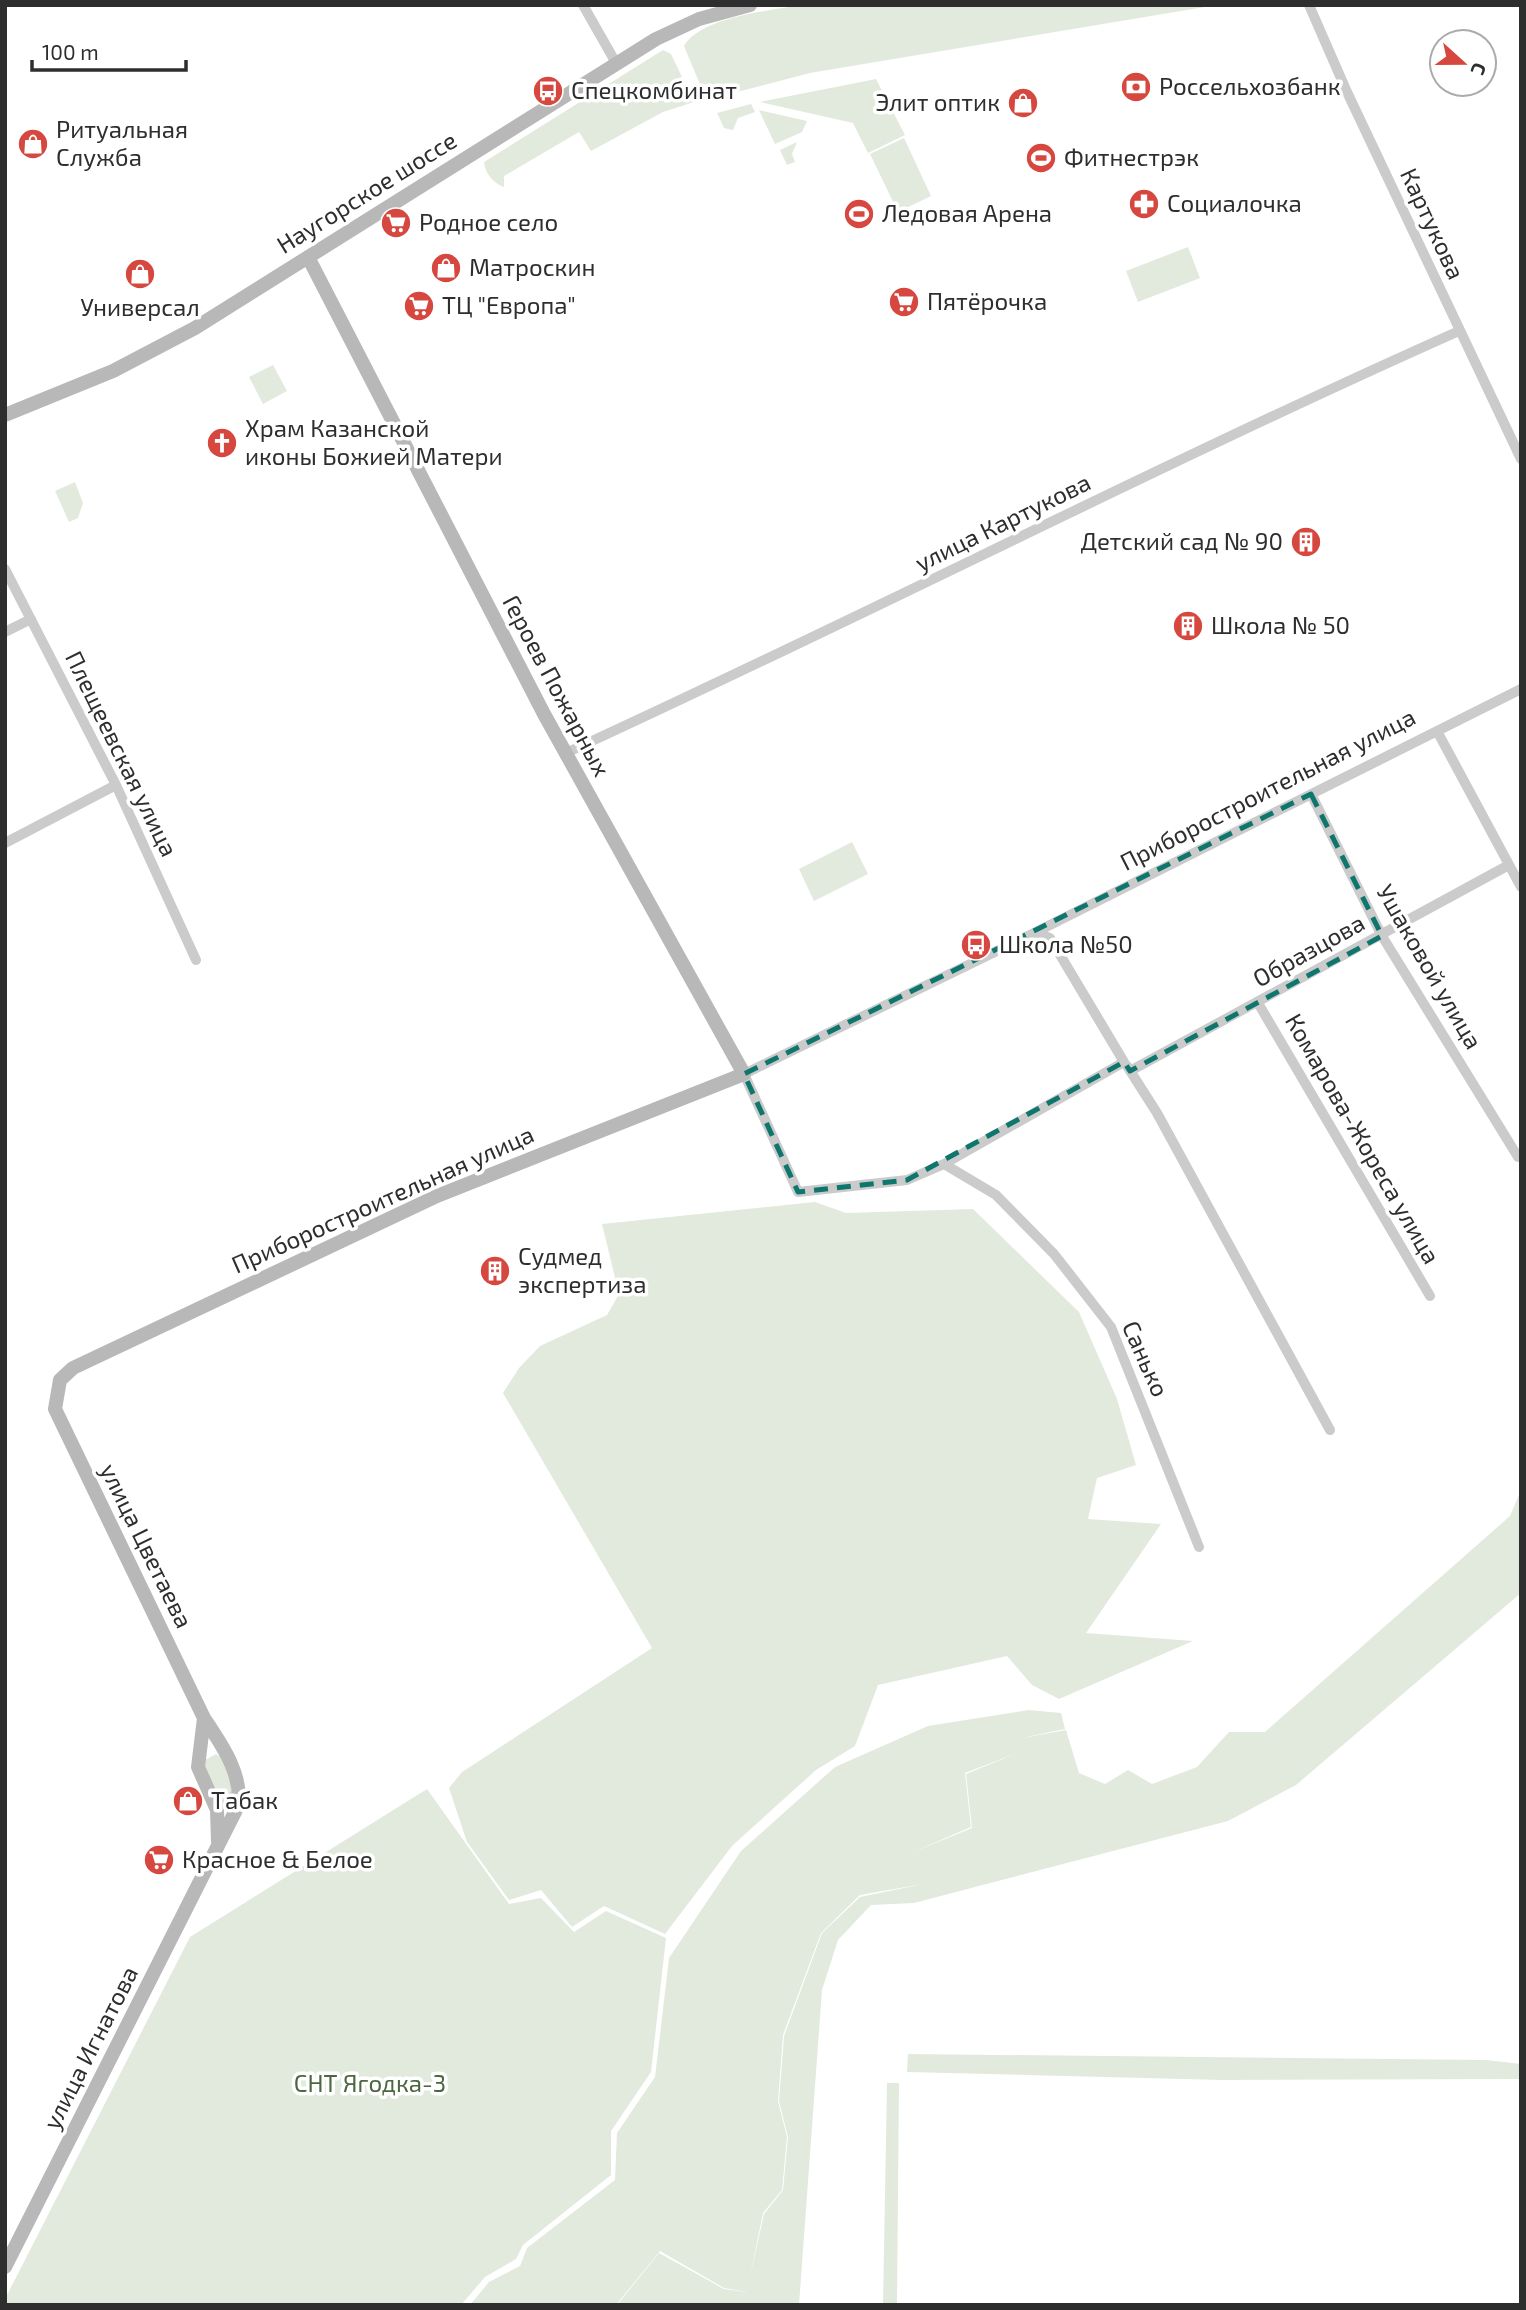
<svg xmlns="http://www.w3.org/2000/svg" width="1526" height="2310" viewBox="0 0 1526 2310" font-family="'Exo 2',sans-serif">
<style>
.green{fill:#e2eadd;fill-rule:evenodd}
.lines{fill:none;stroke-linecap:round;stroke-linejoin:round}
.minor{stroke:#cbcbcb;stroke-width:10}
.secondary{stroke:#b8b8b8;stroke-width:14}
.marked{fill:none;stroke:#0f766e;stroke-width:5;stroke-dasharray:14 9;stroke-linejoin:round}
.labels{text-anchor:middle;stroke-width:7;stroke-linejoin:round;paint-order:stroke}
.poi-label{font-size:24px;fill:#2e2e2e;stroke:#fff;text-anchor:start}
.street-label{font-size:24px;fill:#2e2e2e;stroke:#fff}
.park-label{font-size:24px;fill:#4c663f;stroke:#fff}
</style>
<rect width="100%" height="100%" fill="#fff"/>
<path class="green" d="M800,5H1217L810,73L710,99L704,94L684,46C701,17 768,11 800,5Z
M663,50L671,54L694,102L663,112L591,151L579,132L504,176V187C493,183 485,173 484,162Z
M876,79L905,135L868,153L853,123L760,102Z
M751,104L755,112L738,118L733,130L724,128L717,113Z
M759,110L807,121L802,132L775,144Z
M904,138L931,196L898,212L870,154Z
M797,142L792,154L795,162L787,165L780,150Z
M1188,247L1200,278L1138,302L1126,271Z
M273,365L287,391L263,404L249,377Z
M75,482L83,503L78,518L69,522L55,491Z
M852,842L868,874L814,901L799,869Z
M815,1202L846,1213L973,1209L1079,1312L1117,1399L1136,1465L1097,1478L1088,1519L1161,1524L1086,1633L1193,1641L1059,1699L1032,1685L1007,1656L878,1685L855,1746L816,1770L732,1846L665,1934L604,1906L572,1927L541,1890L509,1900L467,1842L449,1788L462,1772L652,1648L503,1393L519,1368L540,1346L607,1315L619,1294L602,1224Z
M1521,1490V1593L1296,1785L1228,1821L914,1903L871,1905L838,1940L822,1990L799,2305H617L659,2253L724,2289L747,2292L724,2288L660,2251L616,2305H470L489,2282L520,2266L527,2248L615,2180L617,2133L655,2077L669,1958L741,1851L835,1767L928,1726L1029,1710L1061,1713L1065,1729L1017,1739L1066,1730L1079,1773L1105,1784L1128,1770L1152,1784L1197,1767L1229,1732H1265L1510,1516ZM1017,1753L966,1774L972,1828L911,1853L971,1827L965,1773ZM923,1884L860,1897L822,1933L784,2036L779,2101L788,2137L783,2190L764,2214L750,2277L763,2213L782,2190L787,2137L778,2101L783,2035L821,1933L860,1895Z
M216,1754L224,1759L233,1788L229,1795L219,1796L204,1769L205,1760Z
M427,1789L509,1904L541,1898L574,1932L606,1911L666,1938L651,2072L611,2131V2175L523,2245L516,2259L485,2277L461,2305H5V2299L190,1937Z
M908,2054L1486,2060L1521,2064V2079L1223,2080L907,2072Z
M887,2083H899L897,2305H883Z"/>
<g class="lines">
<path class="minor" d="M583,5L616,63
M1309,5L1347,92L1521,459
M5,569L116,785L196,960
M5,632L31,619
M1437,731L1521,887
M566,753C865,616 1158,465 1459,331
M1311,794L1382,936L1518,1157
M5,843L116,785
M1036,932L1050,938L1124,1062L944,1164L907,1180L798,1192L744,1074L1036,932L1521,689
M1258,1003L1430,1296
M1127,1066L1157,1113L1330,1430
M1130,1071L1507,866
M944,1164L996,1195L1054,1254L1111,1327L1199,1547
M211,1796L220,1801H229L239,1790"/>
<path class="secondary" d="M5,415L113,371L195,328L656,39L699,19L750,5
M204,1718L198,1767L217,1810L218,1841
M5,2267L239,1804C241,1771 221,1744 204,1718L55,1409L60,1380L73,1368L437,1196L744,1074L544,714L308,257"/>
</g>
<path class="marked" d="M1311,794L1382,936L1130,1071L1124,1062L907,1180L798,1192L744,1074Z"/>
<defs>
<g id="bank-disc" transform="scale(1.575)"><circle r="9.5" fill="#d6483f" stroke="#fff"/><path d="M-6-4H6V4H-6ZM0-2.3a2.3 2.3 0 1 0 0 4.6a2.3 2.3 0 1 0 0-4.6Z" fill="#fff"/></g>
<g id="bus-disc" transform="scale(1.575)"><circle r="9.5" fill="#d6483f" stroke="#fff"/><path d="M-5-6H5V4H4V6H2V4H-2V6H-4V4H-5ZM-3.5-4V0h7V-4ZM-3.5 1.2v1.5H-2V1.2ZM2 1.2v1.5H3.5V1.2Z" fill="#fff"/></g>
<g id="shop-disc" transform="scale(1.575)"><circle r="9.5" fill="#d6483f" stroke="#fff"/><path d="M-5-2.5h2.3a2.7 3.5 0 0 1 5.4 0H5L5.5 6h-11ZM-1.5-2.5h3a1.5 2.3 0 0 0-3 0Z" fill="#fff"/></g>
<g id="stadium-disc" transform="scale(1.575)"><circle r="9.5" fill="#d6483f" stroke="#fff"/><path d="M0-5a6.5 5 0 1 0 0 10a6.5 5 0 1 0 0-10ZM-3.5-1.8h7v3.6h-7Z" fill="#fff"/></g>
<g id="pharmacy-disc" transform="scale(1.575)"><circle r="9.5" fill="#d6483f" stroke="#fff"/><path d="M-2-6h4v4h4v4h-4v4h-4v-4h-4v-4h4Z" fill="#fff"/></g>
<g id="supermarket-disc" transform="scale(1.575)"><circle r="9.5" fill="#d6483f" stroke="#fff"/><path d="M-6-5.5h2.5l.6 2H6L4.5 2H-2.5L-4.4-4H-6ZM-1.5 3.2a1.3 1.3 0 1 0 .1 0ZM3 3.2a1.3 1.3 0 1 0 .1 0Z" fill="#fff"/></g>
<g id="church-disc" transform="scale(1.575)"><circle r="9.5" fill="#d6483f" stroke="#fff"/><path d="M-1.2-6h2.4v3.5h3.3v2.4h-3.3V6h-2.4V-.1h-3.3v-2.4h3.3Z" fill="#fff"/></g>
<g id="building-disc" transform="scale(1.575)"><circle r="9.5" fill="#d6483f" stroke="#fff"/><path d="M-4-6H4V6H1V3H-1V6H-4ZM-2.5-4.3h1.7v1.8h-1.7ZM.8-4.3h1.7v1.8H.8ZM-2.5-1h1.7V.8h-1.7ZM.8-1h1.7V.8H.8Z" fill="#fff"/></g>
</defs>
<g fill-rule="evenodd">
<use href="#bank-disc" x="1136" y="87"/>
<use href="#bus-disc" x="548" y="91"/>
<use href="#shop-disc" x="1023" y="103"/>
<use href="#shop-disc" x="33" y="144"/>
<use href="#stadium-disc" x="1041" y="158"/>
<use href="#pharmacy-disc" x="1144" y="204"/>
<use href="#stadium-disc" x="859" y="214"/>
<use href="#supermarket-disc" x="396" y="223"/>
<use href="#shop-disc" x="446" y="268"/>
<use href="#shop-disc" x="140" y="274"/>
<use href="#supermarket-disc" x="904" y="302"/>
<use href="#supermarket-disc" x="419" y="306"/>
<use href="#church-disc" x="222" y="443"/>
<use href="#building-disc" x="1306" y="542"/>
<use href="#building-disc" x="1188" y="626"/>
<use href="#bus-disc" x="976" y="945"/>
<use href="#building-disc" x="495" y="1271"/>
<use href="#shop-disc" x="188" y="1801"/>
<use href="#supermarket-disc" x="159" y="1860"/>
</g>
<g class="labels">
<g class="poi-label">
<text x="1159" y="95">Россельхозбанк</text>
<text x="571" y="99">Спецкомбинат</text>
<text x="1000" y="111" text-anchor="end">Элит оптик</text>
<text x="56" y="138">Ритуальная<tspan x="56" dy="28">Служба</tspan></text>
<text x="1064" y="166">Фитнестрэк</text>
<text x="1167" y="212">Социалочка</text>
<text x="882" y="222">Ледовая Арена</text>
<text x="419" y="231">Родное село</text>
<text x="469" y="276">Матроскин</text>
<text x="927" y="310">Пятёрочка</text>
<text x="442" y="314">ТЦ "Европа"</text>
<text x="140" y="316" text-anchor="middle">Универсал</text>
<text x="245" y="437">Храм Казанской<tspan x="245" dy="28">иконы Божией Матери</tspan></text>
<text x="1283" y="550" text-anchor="end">Детский сад № 90</text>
<text x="1211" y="634">Школа № 50</text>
<text x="999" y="953">Школа №50</text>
<text x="518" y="1265">Судмед<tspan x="518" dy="28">экспертиза</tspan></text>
<text x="211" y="1809">Табак</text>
<text x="182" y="1868">Красное &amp; Белое</text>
</g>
<g class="street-label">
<text transform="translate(367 193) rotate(-32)" y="8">Наугорское шоссе</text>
<text transform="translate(1432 224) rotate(65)" y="8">Картукова</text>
<text transform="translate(1003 523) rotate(-26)" y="8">улица Картукова</text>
<text transform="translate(556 686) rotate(62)" y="8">Героев Пожарных</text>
<text transform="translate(121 754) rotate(64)" y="8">Плещеевская улица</text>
<text transform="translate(1268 790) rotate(-27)" y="8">Приборостроительная улица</text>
<text transform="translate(1309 951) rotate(-29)" y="8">Образцова</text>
<text transform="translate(1429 967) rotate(60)" y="8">Ушаковой улица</text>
<text transform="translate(1362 1139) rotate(60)" y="8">Комарова-Жореса улица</text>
<text transform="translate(383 1200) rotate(-24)" y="8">Приборостроительная улица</text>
<text transform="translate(1145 1359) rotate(66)" y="8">Санько</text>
<text transform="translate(146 1546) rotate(64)" y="8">улица Цветаева</text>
<text transform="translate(91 2048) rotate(-63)" y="8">улица Игнатова</text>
</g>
<g class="park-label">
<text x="370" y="2092">СНТ Ягодка-3</text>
</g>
</g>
<rect width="1526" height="2310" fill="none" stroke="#2e2e2e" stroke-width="14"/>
<g transform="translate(1463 63) rotate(111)"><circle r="33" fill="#ffffff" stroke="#ababab" stroke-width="2"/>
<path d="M0-5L12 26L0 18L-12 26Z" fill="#d6483f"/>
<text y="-10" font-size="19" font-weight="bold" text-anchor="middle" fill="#2e2e2e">С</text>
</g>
<path d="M32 60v10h154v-10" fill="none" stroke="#2e2e2e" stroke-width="3.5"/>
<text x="42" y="60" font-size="21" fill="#2e2e2e" stroke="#ffffff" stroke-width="5" paint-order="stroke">100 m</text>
</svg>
